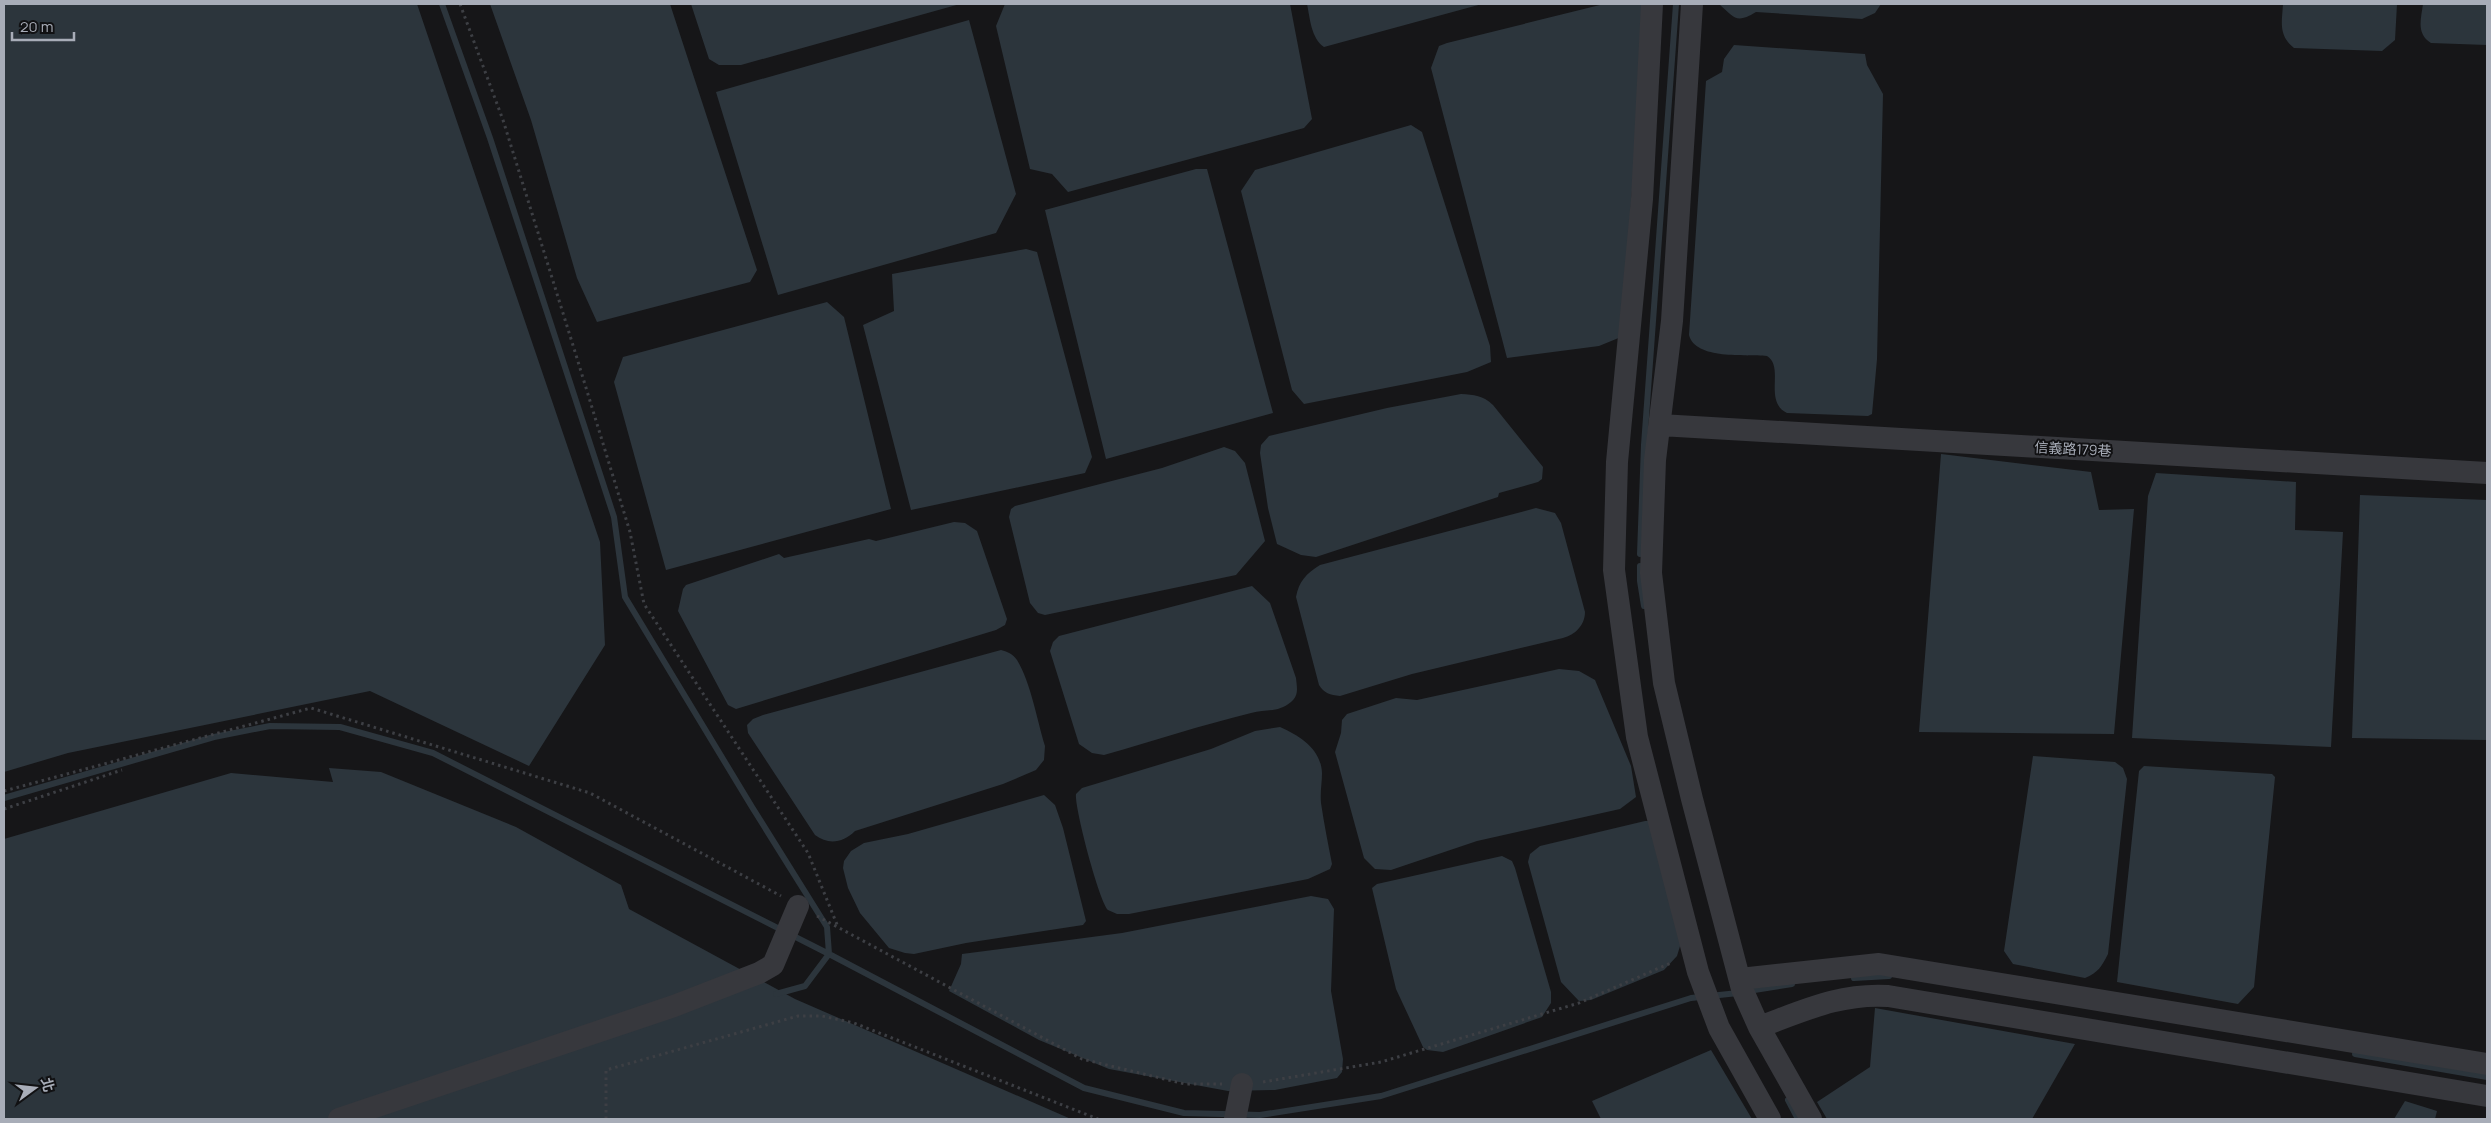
<svg xmlns="http://www.w3.org/2000/svg" width="2491" height="1123" viewBox="0 0 2491 1123" font-family="Manrope,'Noto Sans TC',sans-serif">
<style>
.water{fill:#2c353c}
.lines{fill:none;stroke-linecap:round;stroke-linejoin:round}
.stream{stroke:#2c353c;stroke-width:6}
.path{stroke:#3d3f44;stroke-width:3;stroke-dasharray:2.5 4;stroke-linecap:butt}
.minor{stroke:#37383d;stroke-width:22}
.labels{text-anchor:middle;stroke-width:4;stroke-linejoin:round;paint-order:stroke}
.street-label{font-size:14px;fill:#a8adb8;stroke:#111113}
</style>
<rect width="100%" height="100%" fill="#161618"/>
<path class="water" d="M4,4H417L600,542L605,645L529,766L370,691L68,753L4,772Z
M490,4H670L757,270L750,282L597,322L577,278L531,120Z
M691,4H960L741,65H719L709,59Z
M1005,4H1290L1312,119L1304,128L1068,192L1052,174L1030,169L996,26Z
M1307,4H1482L1324,47C1311,38 1310,18 1307,4Z
M1604,4L1643,5L1645,17L1621,337L1599,346L1507,358L1431,68L1439,46L1447,43Z
M1719,4H1881L1875,13L1862,19L1756,12C1736,24 1735,18 1719,4Z
M2283,4H2397L2395,40L2382,51L2294,48C2278,35 2282,22 2283,4Z
M2423,4H2487V45L2431,43C2416,34 2421,19 2423,4Z
M969,20L1016,194L996,233L778,295L716,92Z
M1734,45L1865,54L1867,65L1883,94L1877,359L1872,414L1868,416L1787,413C1763,401 1785,367 1767,356C1746,354 1695,360 1689,335L1706,81L1722,72L1724,59Z
M1411,125L1422,132L1490,346L1491,362L1467,372L1304,404L1292,390L1241,191L1255,170Z
M1196,169H1207L1273,413L1106,459L1045,210Z
M1026,249L1037,252L1092,457L1085,473L911,510L863,325L894,311L892,274Z
M827,302L844,317L891,509L666,570L614,382L623,357Z
M1461,394C1474,395 1483,395 1493,405L1543,467L1542,479L1538,482L1499,493L1498,497L1316,557L1301,555L1277,544L1268,508L1260,453L1261,445L1269,436L1387,408Z
M1224,447L1235,451L1245,463L1265,541L1236,575L1045,615L1038,613L1030,603L1009,517L1011,509L1015,506L1162,468Z
M1941,454L2091,472L2099,510L2134,509L2114,734L1919,732Z
M2156,473L2296,482L2295,530L2343,532L2331,747L2132,738L2148,496Z
M2360,495L2487,500V740L2352,738Z
M1536,508L1555,513L1561,523L1585,612C1585,625 1575,635 1563,638L1412,674L1340,696C1330,695 1324,693 1319,685L1296,597C1299,581 1306,574 1320,565Z
M954,522L965,523L977,531L1007,619L1005,625L996,630L736,709L728,705L678,611L683,589L686,585L779,554L784,558L869,539L876,541Z
M1252,586L1270,603L1296,678C1297,688 1299,695 1291,702C1278,713 1266,709 1251,713C1202,725 1153,741 1104,755L1092,753L1079,744L1050,651L1053,642L1059,636Z
M1001,650C1008,652 1013,654 1017,660C1031,683 1037,720 1045,746L1044,760L1036,770L1003,784L855,831C843,843 828,845 815,835L748,733L747,725L753,719L763,715Z
M1559,669L1579,671L1595,680L1631,766L1636,797L1620,809L1477,841L1391,870L1375,869L1364,858L1335,752L1341,733L1342,720L1347,714L1396,698L1417,700Z
M1280,727C1300,736 1321,749 1322,773C1322,783 1320,792 1321,803C1324,823 1328,844 1332,864L1330,869L1308,879L1129,914H1117L1108,910C1099,901 1074,806 1076,794L1082,788L1211,749L1255,731Z
M2033,756L2115,762L2123,768L2127,779L2108,954C2102,966 2098,973 2085,978L2013,964L2004,951Z
M2144,766L2272,774L2275,777L2254,987L2238,1004L2117,982L2139,771Z
M329,768L381,772L516,827L621,885L629,909L795,999L1071,1119H4V839L231,773L333,782Z
M1044,795L1055,805L1063,828L1086,921L1083,925L966,943L914,954L905,953L889,948L860,913L848,888L843,868L844,861L851,851L864,843L908,834Z
M1645,821H1651L1681,943L1677,956L1664,970L1591,1000L1579,1001L1561,982L1528,862L1530,854L1540,846Z
M1502,856L1512,861L1515,868L1551,992V1003L1542,1017L1443,1052L1427,1050L1423,1047L1396,989L1372,888L1377,884Z
M1311,896L1328,899L1334,909L1331,991L1343,1059L1342,1072L1337,1078L1275,1090L1228,1091L1109,1069L1039,1040L949,991L961,964L962,954L1122,933Z
M1875,1008L2075,1044L2032,1119H1827L1817,1102L1870,1067Z
M1711,1050L1752,1119H1601L1592,1101Z
M2405,1101L2437,1111L2435,1119H2394Z"/>
<g class="lines">
<path class="stream" d="M442,4L490,138L614,517L625,597L752,807L827,927L829,954L805,986L776,994
M1640,554L1644,445L1676,4
M1640,566V581L1644,606
M4,798L214,737L270,726L340,727L433,753L829,954L1084,1088L1184,1113L1260,1115L1381,1096L1691,998L1738,993
M1854,978L1889,976
M1748,991L1792,984
M2355,1054L2487,1077
M1788,1100L1798,1119"/>
<path class="path" d="M460,4L503,120L576,355L630,532L644,604L808,853L838,927
M4,791L311,708L590,793L781,896
M4,809L122,770
M817,916L1082,1059L1185,1084H1222
M1263,1082L1381,1062L1579,1003L1673,962
M606,1119V1070L798,1016H822L854,1023L1098,1119"/>
<path class="minor" d="M1652,4L1642,199L1617,462L1614,570L1637,737L1698,972L1719,1028L1770,1119
M1692,4L1672,321L1655,460L1651,573L1664,683L1692,799L1742,989L1759,1027L1811,1119
M1660,425L2487,473
M1740,979L1879,964L2487,1064
M1759,1027C1803,1011 1840,993 1888,996L2487,1096
M339,1119L674,1006L759,973L773,965L798,906
M1235,1119L1242,1084"/>
</g>
<g class="labels">
<g class="street-label">
<text transform="translate(2073 449) rotate(3)" y="5">信義路179巷</text>
</g>
</g>
<rect width="2491" height="1123" fill="none" stroke="#a8adb8" stroke-width="10"/>
<g transform="translate(35 1088) rotate(75)" stroke="#111113" stroke-width="4" paint-order="stroke">
<path d="M0-4L9 19L0 12L-9 19Z" fill="#a8adb8"/>
<text y="-8" font-size="14" font-weight="bold" text-anchor="middle" fill="#a8adb8">北</text>
</g>
<path d="M12 32v8h62v-8" fill="none" stroke="#a8adb8" stroke-width="2.5"/>
<text x="20" y="32" font-size="15" fill="#a8adb8" stroke="#111113" stroke-width="4" paint-order="stroke">20 m</text>
</svg>
